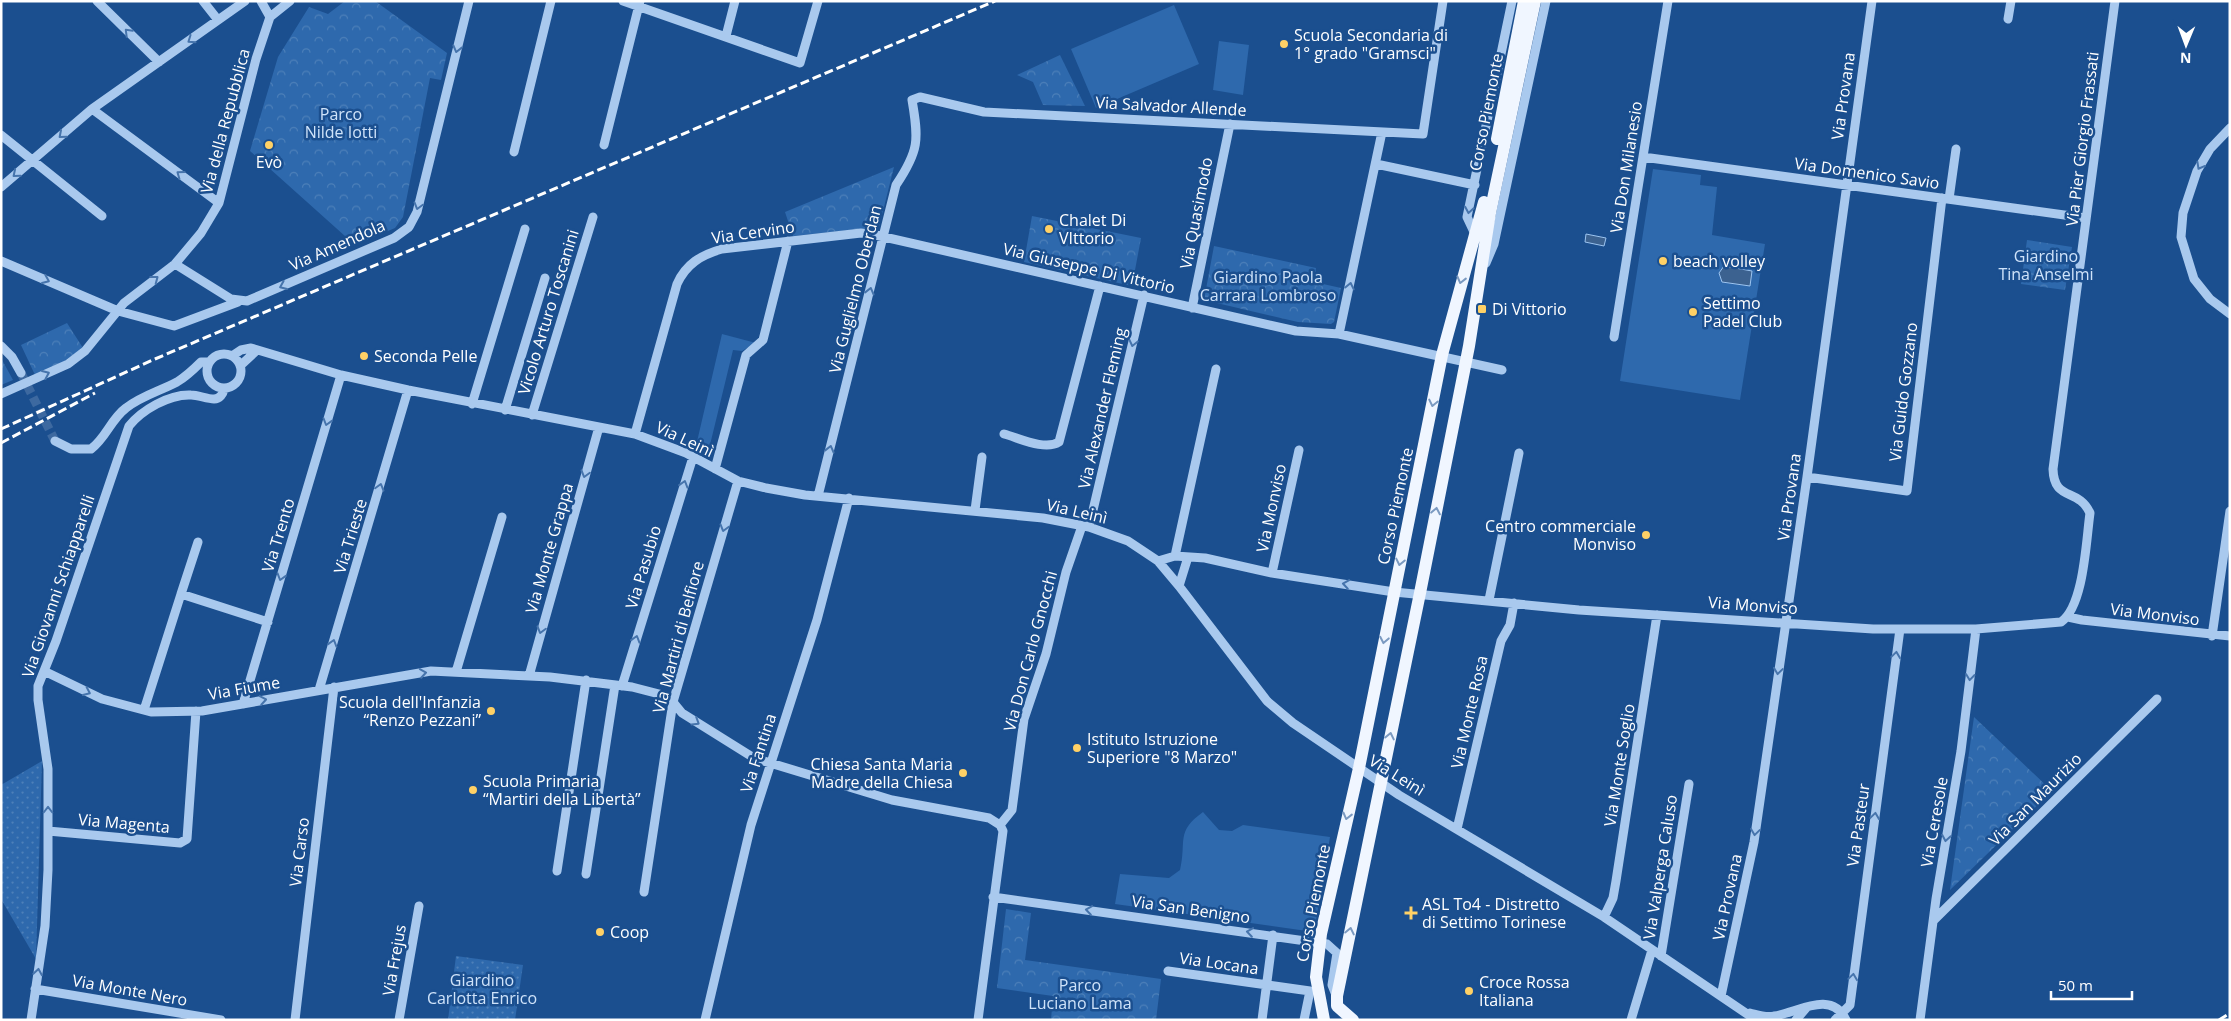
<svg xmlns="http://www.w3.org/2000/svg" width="2231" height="1021" viewBox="0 0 2231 1021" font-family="'Open Sans',sans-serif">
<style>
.grass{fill:#2e69ad}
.forest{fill:url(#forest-crowns)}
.garden{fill:url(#garden-dots)}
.water{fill:#3c6290;stroke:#9cc4f0}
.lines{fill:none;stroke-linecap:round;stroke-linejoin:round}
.minor-tunnel{stroke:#3d69a0;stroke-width:9;stroke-dasharray:9 4.5;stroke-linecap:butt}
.minor{stroke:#a9c9ee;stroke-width:9}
.major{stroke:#f0f6ff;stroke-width:12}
.rail{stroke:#fff;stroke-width:3;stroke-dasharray:9 4;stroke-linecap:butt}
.oneway{stroke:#4674ac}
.oneway2{stroke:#7b9ac1}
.poi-dot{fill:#ffd166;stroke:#1b4f8f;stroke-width:2}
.labels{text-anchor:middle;stroke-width:5;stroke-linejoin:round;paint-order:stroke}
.poi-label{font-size:16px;fill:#fff;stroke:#1b4f8f;text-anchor:start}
.street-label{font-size:16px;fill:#fff;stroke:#1b4f8f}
.park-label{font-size:16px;fill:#cfe3fa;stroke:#1b4f8f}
</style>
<defs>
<pattern id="forest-crowns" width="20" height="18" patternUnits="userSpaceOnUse" patternTransform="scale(1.25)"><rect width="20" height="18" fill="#2e69ad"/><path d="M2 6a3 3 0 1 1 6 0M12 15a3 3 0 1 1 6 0" fill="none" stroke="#4d80b9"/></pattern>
<pattern id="garden-dots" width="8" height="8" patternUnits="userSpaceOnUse" patternTransform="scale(1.25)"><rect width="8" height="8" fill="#2e69ad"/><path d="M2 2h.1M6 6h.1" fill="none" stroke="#4d80b9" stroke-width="1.8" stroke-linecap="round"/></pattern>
</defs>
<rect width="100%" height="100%" fill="#1b4f8f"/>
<path class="grass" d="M1174,5L1199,64L1096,108L1071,49Z
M1219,41L1249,45L1243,95L1213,90Z
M1653,169L1701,175L1700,185L1717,187L1712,235L1765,244L1740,400L1620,381Z
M722,334L756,343L742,351L733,350L709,449L696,446Z
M1203,812L1219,830L1232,831L1243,825L1330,837L1314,932L1115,904L1120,874L1169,878L1180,870C1187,841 1175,832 1203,812Z"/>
<path class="forest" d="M345,1H375L447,53L441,80L430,78L403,217L395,228L355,245L250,151L278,57L309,7L328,14Z
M1060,55L1085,106L1043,105L1033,82L1017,75Z
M894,167L879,227L793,236L785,212Z
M1032,216L1141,238L1132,286L1024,262Z
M2027,240L2072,247L2065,290L2021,284Z
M1214,246L1316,268L1314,282L1341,288L1334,322L1331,324L1298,322L1204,300Z
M67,323L83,348L60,364L35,375L21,345Z
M1,358L13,380L1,385Z
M1974,717L2052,791L1950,890Z
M1006,909L1031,913L1025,960L1161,979L1156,1020H1051L1053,996L997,988Z"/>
<path class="garden" d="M42,761L36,959L1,899V785Z
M456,956L523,965L515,1020H448Z"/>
<path class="water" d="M1586,234L1606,238L1604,246L1585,242Z
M1724,266L1752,271L1750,286L1722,282L1719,273Z"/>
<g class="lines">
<path class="minor-tunnel" d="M21,373L55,441"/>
<path class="minor" d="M97,1L159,62
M203,1L218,20
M261,1L270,17
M623,1L800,63L818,1
M2008,19L2011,1
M726,36L735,1
M92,109L219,203
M2230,128L2210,149L2197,171L2183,213L2181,237L2194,279L2210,299L2230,314
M1,135L102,216
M604,145L640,1
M514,152L551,1
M1643,157L2086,218
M1376,164L1475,185
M1,187L92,109L245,1
M1949,199L1956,149
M1475,234L1467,217L1512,1
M1,261L118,311L174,326L238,302
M1486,263L1494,244L1546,1
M175,264L231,299L247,301L394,238L409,227L417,212L469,1
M1192,308L1230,124
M1339,334L1382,132
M1614,337L1668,1
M1,346L12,357L21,373
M207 371a17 17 0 1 1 34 0a17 17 0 1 1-34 0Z
M232,356L241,350L251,348L341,375L408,390L635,434L686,453L738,481L766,488L805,495L1043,518L1089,527L1128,541L1158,561L1179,586L1267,701L1293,723L1399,795L1604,917L1756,1020
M241,365L256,351
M1,394L68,364L85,351L124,303L175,264L201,233L219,203L256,59L270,17L290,1
M472,404L525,229
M505,410L545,278
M532,415L593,217
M635,434L677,284C686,264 701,255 722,249L861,233L871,234L1296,331L1339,334L1502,370
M1004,434C1019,438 1045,451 1059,442L1100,286
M55,441L71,449H91C106,438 111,419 126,408C141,396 160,391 177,382C187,376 193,370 201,362H209
M715,469L746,355L763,340L788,241
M1807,477L1907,491L1942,198
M818,496L896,185C919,151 919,140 912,100L920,97L984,112L1423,134L1443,1
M975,510L982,457
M1089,527L1144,295
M198,542L181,594L268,622
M1175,556L1216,369
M1158,561L1175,556L1205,558L1272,573L1394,592L1579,610L1873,629H1976L2061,622C2084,606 2086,541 2090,513C2078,487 2054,502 2053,469L2115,1
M1272,573L1299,450
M1179,586L1188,557
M1489,600L1519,453
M2068,617L2082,620L2230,636
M2212,636L2230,511
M44,671L102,699L151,712L202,711L431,671L550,677L632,687L663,695L673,702L682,713L754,758L892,800L989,818L1000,825
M456,672L502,517
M529,676L599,427
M622,686L693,457
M319,690L408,390
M243,704L341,375
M144,710L181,594
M1000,825L1012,810L1024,719L1046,654L1066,572L1082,526
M1457,829L1501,641L1510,625L1514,603
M48,831L180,843L187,839L196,711
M557,871L586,680
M586,874L615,685
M644,892L673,702L738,481
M993,897L1327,944L1337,953L1332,985L1336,995
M1604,917L1613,898L1616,881L1657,615
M1934,920L2157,699
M1661,956L1689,784
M1168,971L1310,991L1304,1020
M35,989L221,1020
M1721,996L1754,842L1807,477L1872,1
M1750,1013C1758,1015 1766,1018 1774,1016C1797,1013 1831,989 1846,1020
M31,1020L45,926L48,870V769L38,700V686L56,641L129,426C142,410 169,394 191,395C198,395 207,399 214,399C220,399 223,394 224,389
M295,1020L334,687
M399,1020L419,906
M705,1020L751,825L817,620L849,498
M978,1020L1003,831L1000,825
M1262,1020L1273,935
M1631,1020L1652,950
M1796,1020L1806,1008
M1835,1020L1850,1005L1900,629
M1920,1020L1936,899L1961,751L1976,629"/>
<path class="major" d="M1497,139L1524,1
M1324,1020L1316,977L1321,934L1359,768L1442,355L1484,202
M1353,1020L1337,1006V996L1420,593L1469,346L1490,213L1535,1"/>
<path class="rail" d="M1,429L155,359L995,1
M1,443L95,393
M2219,1020L2230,1013"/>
</g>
<defs><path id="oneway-chevron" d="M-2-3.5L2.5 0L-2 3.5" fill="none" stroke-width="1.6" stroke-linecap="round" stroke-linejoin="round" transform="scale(1.25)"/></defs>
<g class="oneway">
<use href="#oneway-chevron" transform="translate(128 32) rotate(-135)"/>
<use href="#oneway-chevron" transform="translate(191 40) rotate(145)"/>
<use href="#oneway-chevron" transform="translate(457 49) rotate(104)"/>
<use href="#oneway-chevron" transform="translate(62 135) rotate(139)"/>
<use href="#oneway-chevron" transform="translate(2200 166) rotate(119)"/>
<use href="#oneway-chevron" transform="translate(16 174) rotate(140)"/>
<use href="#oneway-chevron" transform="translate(180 174) rotate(-144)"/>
<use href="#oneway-chevron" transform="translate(418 206) rotate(106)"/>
<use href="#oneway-chevron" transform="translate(1469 210) rotate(100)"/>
<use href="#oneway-chevron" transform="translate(155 279) rotate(-37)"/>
<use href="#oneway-chevron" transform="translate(46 280) rotate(23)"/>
<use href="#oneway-chevron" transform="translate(283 286) rotate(157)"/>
<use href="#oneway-chevron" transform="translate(1350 286) rotate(-78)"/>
<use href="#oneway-chevron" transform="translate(870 291) rotate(-76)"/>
<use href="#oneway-chevron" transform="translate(1133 343) rotate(103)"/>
<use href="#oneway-chevron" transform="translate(46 374) rotate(-24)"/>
<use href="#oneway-chevron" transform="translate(327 422) rotate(107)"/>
<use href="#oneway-chevron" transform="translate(830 449) rotate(-76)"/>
<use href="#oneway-chevron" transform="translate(585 474) rotate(106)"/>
<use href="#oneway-chevron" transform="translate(684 484) rotate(-73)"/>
<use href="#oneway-chevron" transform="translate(380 487) rotate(-74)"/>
<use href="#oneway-chevron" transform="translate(724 528) rotate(106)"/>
<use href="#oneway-chevron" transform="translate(281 577) rotate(107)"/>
<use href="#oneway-chevron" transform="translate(1346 584) rotate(-171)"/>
<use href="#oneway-chevron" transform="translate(541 630) rotate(106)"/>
<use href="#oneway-chevron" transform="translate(636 639) rotate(-73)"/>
<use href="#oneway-chevron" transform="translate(333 643) rotate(-73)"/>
<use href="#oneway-chevron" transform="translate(1896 655) rotate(-82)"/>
<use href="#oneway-chevron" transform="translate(1778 671) rotate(98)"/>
<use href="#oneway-chevron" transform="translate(423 673) rotate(-9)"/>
<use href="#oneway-chevron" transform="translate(1970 677) rotate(97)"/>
<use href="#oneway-chevron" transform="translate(87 692) rotate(25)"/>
<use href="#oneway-chevron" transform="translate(263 700) rotate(-10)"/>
<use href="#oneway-chevron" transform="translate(696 722) rotate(32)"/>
<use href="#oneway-chevron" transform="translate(48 810) rotate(-90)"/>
<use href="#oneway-chevron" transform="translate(1875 816) rotate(-82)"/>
<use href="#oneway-chevron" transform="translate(1755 832) rotate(98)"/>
<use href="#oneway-chevron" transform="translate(1946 838) rotate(100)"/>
<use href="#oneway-chevron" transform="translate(1089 910) rotate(-172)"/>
<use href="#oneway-chevron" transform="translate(1250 932) rotate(-172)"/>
<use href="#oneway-chevron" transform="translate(38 972) rotate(-81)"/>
<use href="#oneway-chevron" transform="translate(1853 977) rotate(-82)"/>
</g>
<g class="oneway2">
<use href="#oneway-chevron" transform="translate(1461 280) rotate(104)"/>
<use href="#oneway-chevron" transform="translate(1433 403) rotate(102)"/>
<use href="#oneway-chevron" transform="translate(1436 511) rotate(-79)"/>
<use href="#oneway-chevron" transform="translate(1400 562) rotate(102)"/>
<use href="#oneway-chevron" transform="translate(1384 640) rotate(101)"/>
<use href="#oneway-chevron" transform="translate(1390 736) rotate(-78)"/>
<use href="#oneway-chevron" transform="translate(1347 816) rotate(104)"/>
<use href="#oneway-chevron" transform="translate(1350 931) rotate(-78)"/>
</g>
<g class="poi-dot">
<circle cx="1284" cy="44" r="5"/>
<circle cx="269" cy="145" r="5"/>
<circle cx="1049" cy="229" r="5"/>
<circle cx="1663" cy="261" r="5"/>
<rect x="1477" y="304" width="10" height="10" rx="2.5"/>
<circle cx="1693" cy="312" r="5"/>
<circle cx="364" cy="356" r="5"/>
<circle cx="1646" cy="535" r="5"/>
<circle cx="491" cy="711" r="5"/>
<circle cx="1077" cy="748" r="5"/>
<circle cx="963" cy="773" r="5"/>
<circle cx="473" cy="790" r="5"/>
<path d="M1408.5 905.5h5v5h5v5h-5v5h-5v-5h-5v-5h5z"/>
<circle cx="600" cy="932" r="5"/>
<circle cx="1469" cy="991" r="5"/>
</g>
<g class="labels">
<g class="poi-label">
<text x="1294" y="41">Scuola Secondaria di<tspan x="1294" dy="18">1° grado "Gramsci"</tspan></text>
<text x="269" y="168" text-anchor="middle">Evò</text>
<text x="1059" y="226">Chalet Di<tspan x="1059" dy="18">VIttorio</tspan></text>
<text x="1673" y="267">beach volley</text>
<text x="1703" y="309">Settimo<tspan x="1703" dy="18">Padel Club</tspan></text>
<text x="1492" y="315">Di Vittorio</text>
<text x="374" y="362">Seconda Pelle</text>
<text x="1636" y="532" text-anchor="end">Centro commerciale<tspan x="1636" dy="18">Monviso</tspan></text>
<text x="481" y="708" text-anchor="end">Scuola dell'Infanzia<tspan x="481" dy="18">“Renzo Pezzani”</tspan></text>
<text x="1087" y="745">Istituto Istruzione<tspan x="1087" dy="18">Superiore "8 Marzo"</tspan></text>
<text x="953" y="770" text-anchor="end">Chiesa Santa Maria<tspan x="953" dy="18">Madre della Chiesa</tspan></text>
<text x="483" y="787">Scuola Primaria<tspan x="483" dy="18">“Martiri della Libertà”</tspan></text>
<text x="1422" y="910">ASL To4 - Distretto<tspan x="1422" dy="18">di Settimo Torinese</tspan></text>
<text x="610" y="938">Coop</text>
<text x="1479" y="988">Croce Rossa<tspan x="1479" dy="18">Italiana</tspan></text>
</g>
<g class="street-label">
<text transform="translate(1843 96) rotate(-82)" y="6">Via Provana</text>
<text transform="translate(1171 106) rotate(3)" y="6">Via Salvador Allende</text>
<text transform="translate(1486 112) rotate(-79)" y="6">Corso Piemonte</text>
<text transform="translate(225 121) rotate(-75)" y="6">Via della Repubblica</text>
<text transform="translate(2082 139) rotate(-83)" y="6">Via Pier Giorgio Frassati</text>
<text transform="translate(1626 167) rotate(-81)" y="6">Via Don Milanesio</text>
<text transform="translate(1867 173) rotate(8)" y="6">Via Domenico Savio</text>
<text transform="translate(1196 213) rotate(-79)" y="6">Via Quasimodo</text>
<text transform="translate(753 232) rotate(-8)" y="6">Via Cervino</text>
<text transform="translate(337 245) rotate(-24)" y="6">Via Amendola</text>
<text transform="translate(1089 268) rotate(13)" y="6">Via Giuseppe Di Vittorio</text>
<text transform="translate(855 289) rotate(-76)" y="6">Via Guglielmo Oberdan</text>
<text transform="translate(548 312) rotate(-73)" y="6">Vicolo Arturo Toscanini</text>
<text transform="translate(1903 392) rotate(-83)" y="6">Via Guido Gozzano</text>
<text transform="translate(1102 408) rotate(-77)" y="6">Via Alexander Fleming</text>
<text transform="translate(685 439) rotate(25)" y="6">Via Leinì</text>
<text transform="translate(1789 497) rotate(-82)" y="6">Via Provana</text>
<text transform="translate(1395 506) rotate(-78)" y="6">Corso Piemonte</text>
<text transform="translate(1271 508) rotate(-78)" y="6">Via Monviso</text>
<text transform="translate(1077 511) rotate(13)" y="6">Via Leinì</text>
<text transform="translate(278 535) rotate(-73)" y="6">Via Trento</text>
<text transform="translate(350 536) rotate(-73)" y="6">Via Trieste</text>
<text transform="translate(549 548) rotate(-74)" y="6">Via Monte Grappa</text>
<text transform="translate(643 567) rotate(-73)" y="6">Via Pasubio</text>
<text transform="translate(58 586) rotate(-71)" y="6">Via Giovanni Schiapparelli</text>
<text transform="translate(1753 605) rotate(4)" y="6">Via Monviso</text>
<text transform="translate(2155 614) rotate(7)" y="6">Via Monviso</text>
<text transform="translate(678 637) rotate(-75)" y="6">Via Martiri di Belfiore</text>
<text transform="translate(1030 651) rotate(-75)" y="6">Via Don Carlo Gnocchi</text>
<text transform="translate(244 688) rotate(-10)" y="6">Via Fiume</text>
<text transform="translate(1469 712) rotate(-77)" y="6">Via Monte Rosa</text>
<text transform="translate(758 753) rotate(-72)" y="6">Via Fantina</text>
<text transform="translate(1619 765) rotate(-81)" y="6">Via Monte Soglio</text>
<text transform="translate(1397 775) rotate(32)" y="6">Via Leinì</text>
<text transform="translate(2035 799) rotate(-45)" y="6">Via San Maurizio</text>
<text transform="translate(1934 822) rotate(-80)" y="6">Via Ceresole</text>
<text transform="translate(124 823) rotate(5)" y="6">Via Magenta</text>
<text transform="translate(1858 825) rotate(-82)" y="6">Via Pasteur</text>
<text transform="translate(299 852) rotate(-83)" y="6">Via Carso</text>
<text transform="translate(1660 867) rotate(-81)" y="6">Via Valperga Caluso</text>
<text transform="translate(1727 897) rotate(-78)" y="6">Via Provana</text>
<text transform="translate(1313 903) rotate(-79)" y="6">Corso Piemonte</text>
<text transform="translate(1191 909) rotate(8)" y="6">Via San Benigno</text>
<text transform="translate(394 960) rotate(-80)" y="6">Via Frejus</text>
<text transform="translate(1219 963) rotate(8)" y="6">Via Locana</text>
<text transform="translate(130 990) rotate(10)" y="6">Via Monte Nero</text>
</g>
<g class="park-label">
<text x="341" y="120">Parco<tspan x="341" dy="18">Nilde Iotti</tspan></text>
<text x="2046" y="262">Giardino<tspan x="2046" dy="18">Tina Anselmi</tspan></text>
<text x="1268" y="283">Giardino Paola<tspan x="1268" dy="18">Carrara Lombroso</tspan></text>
<text x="482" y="986">Giardino<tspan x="482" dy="18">Carlotta Enrico</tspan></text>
<text x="1080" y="991">Parco<tspan x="1080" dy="18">Luciano Lama</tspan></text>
</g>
</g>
<rect width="2231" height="1021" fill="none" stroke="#ffffff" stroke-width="5"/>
<g transform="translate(2186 45) rotate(181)" stroke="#1b4f8f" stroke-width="4" paint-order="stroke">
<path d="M0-4L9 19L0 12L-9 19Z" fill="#ffffff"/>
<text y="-8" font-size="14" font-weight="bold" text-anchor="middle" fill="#ffffff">N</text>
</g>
<path d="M2051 991v8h81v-8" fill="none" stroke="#ffffff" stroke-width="2.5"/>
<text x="2058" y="991" font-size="15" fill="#ffffff" stroke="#1b4f8f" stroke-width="4" paint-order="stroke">50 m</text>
</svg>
